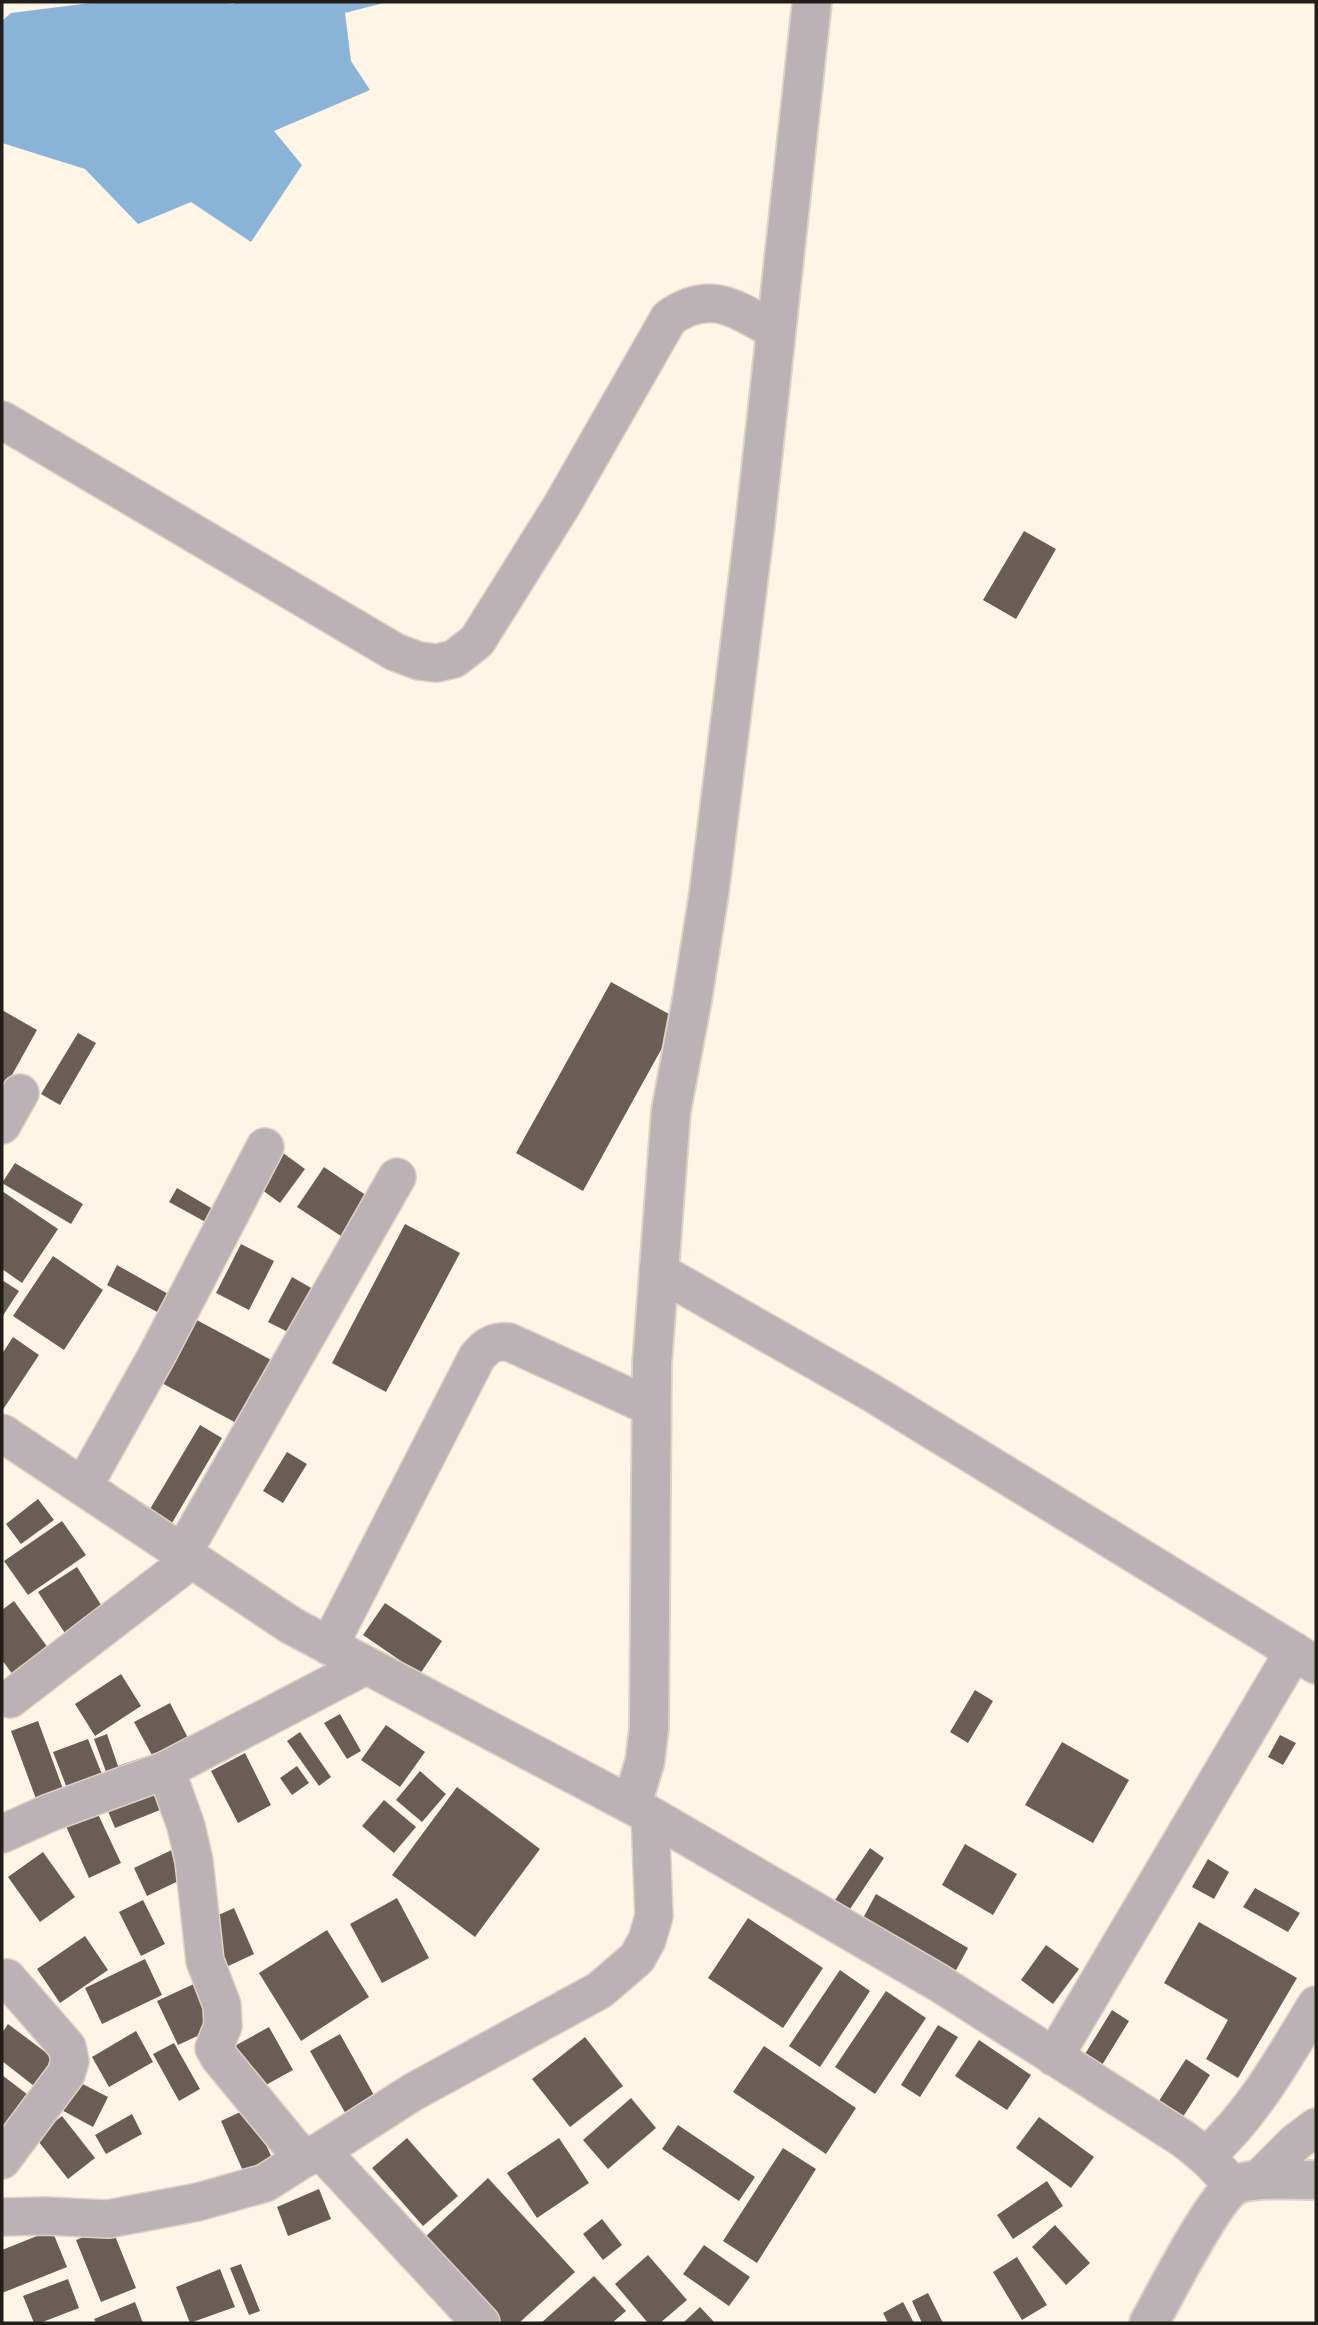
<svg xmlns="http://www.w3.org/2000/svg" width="1318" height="2325" viewBox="0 0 1318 2325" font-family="'Space Grotesk',sans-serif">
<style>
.water{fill:#8ab4d7}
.building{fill:#6a5d55}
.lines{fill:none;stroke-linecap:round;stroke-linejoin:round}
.minor-casing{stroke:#dbd3c6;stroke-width:40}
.tertiary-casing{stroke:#dbd3c6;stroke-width:42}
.minor{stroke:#bab2b4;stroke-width:37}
.tertiary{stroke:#bab2b4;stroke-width:38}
</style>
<rect width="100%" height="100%" fill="#fff5e7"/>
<path class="water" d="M99,2H220L234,4L235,2H387L345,13L351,61L370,90L274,131L302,165L251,242L191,202L138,224L85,169L2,143V21L11,13Z"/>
<path class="building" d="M1024,531L1056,549L1016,619L983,600Z
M611,982L678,1019L583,1191L516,1153Z
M2,1010L37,1030L2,1093Z
M78,1033L96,1043L60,1105L41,1094Z
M279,1150L305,1169L280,1203L254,1184Z
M15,1163L83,1204L71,1224L2,1183Z
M324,1167L370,1198L344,1238L297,1207Z
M177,1188L218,1212L211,1225L169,1202Z
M2,1191L58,1229L22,1283L2,1269Z
M405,1224L460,1253L386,1392L332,1363Z
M241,1244L274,1261L249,1310L216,1293Z
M53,1256L103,1290L64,1350L13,1316Z
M117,1265L170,1295L159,1313L107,1285Z
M292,1277L313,1289L290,1333L268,1322Z
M2,1280L19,1291L2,1317Z
M193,1318L275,1362L240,1425L158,1381Z
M13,1337L39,1355L2,1411V1354Z
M200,1425L222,1438L172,1523L150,1509Z
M287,1452L307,1464L283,1503L263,1491Z
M38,1499L54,1520L21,1544L6,1524Z
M62,1521L86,1555L28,1595L4,1561Z
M77,1567L110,1619L72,1644L38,1592Z
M14,1601L51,1652L16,1679L2,1660V1610Z
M385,1603L442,1641L420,1674L363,1635Z
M121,1674L141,1706L95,1736L75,1704Z
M975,1690L993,1701L968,1743L950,1732Z
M170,1703L188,1738L153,1757L134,1722Z
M340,1714L361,1751L347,1759L324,1723Z
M38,1721L66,1797L39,1807L11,1731Z
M386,1725L425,1752L400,1787L361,1760Z
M300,1732L331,1777L319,1786L287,1741Z
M107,1734L118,1766L144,1757L149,1772L112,1788L94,1739Z
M1280,1735L1296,1743L1283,1765L1268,1757Z
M88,1739L107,1787L72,1801L53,1752Z
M1062,1742L1129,1780L1093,1843L1025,1805Z
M245,1753L271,1805L238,1823L211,1771Z
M297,1766L309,1783L292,1795L280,1778Z
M420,1771L446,1794L422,1822L396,1800Z
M160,1782L170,1806L115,1828L105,1804Z
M457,1787L540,1849L475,1937L392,1875Z
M384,1800L416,1827L394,1853L362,1826Z
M96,1810L121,1863L89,1878L65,1824Z
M965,1844L1017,1874L993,1915L942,1885Z
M178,1847L191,1875L147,1896L134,1868Z
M870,1848L884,1858L850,1909L835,1900Z
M43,1852L75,1897L40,1922L8,1877Z
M1208,1859L1229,1872L1214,1899L1192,1887Z
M1255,1888L1300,1913L1288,1932L1243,1907Z
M876,1894L968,1948L955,1972L863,1918Z
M397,1898L429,1958L382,1983L350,1924Z
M143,1900L165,1944L141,1956L119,1912Z
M234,1908L254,1954L224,1968L203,1922Z
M748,1918L823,1968L783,2028L708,1978Z
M1199,1922L1297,1978L1238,2078L1206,2059L1228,2020L1164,1983Z
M327,1930L369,1997L301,2041L259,1973Z
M85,1936L108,1970L60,2003L37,1969Z
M1046,1945L1079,1969L1053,2004L1021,1980Z
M145,1959L162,1995L102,2024L85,1988Z
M840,1970L870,1991L820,2067L789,2046Z
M198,1982L219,2026L178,2045L157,2001Z
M886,1991L926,2018L875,2094L835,2067Z
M1112,2010L1129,2021L1099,2070L1082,2059Z
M8,2024L64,2066L43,2093L2,2061V2033Z
M938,2025L958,2037L920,2097L901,2085Z
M269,2027L293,2070L255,2091L231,2048Z
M136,2031L153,2062L109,2087L92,2057Z
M340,2034L380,2106L351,2123L310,2051Z
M585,2037L623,2086L570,2127L532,2079Z
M979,2040L1031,2075L1007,2110L955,2076Z
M174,2043L200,2089L179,2101L153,2054Z
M764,2046L856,2108L826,2154L733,2092Z
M1186,2059L1210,2075L1179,2123L1155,2107Z
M2,2075L32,2098L2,2139Z
M73,2079L108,2097L93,2127L58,2108Z
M631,2098L656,2128L608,2169L583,2140Z
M249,2108L272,2158L243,2171L221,2121Z
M132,2114L142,2134L106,2154L95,2135Z
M62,2116L95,2158L68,2179L35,2137Z
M1039,2117L1094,2157L1071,2188L1016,2148Z
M678,2125L755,2177L739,2201L662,2149Z
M407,2138L458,2196L423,2226L372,2168Z
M559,2138L589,2183L537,2218L507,2173Z
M783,2148L816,2169L757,2263L723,2241Z
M488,2178L575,2272L519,2323H502L424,2238Z
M1047,2181L1063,2206L1013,2239L997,2215Z
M319,2189L331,2219L288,2236L277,2207Z
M602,2219L622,2245L603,2260L583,2234Z
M1055,2225L1090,2263L1066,2285L1032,2247Z
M111,2226L136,2288L101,2302L76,2240Z
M52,2230L67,2267L2,2293V2250Z
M704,2245L750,2277L729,2306L683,2274Z
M648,2255L687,2300L660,2323H648L615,2284Z
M1017,2257L1047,2305L1022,2320L993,2272Z
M241,2264L260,2311L249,2315L230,2268Z
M220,2269L235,2307L190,2323L176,2287Z
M594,2276L626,2311L612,2323H541Z
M68,2279L79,2308L40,2323H34L23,2296Z
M928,2293L943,2323H922L912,2301Z
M135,2302L143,2323H96L94,2319Z
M903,2302L914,2323H888L883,2313Z
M700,2307L715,2323H683Z"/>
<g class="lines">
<g class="minor-casing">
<path id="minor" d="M2,420L395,652L419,661L437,663L454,659L477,641L562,505L669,318C711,288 737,310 776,331
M2,1125L20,1093
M658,1271L872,1393L1316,1665
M2,1433L292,1626L650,1815L939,1983L1182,2138C1202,2153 1218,2166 1232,2187
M83,1487L157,1355L265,1147
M182,1554L397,1177
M329,1646L477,1357C487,1345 494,1341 509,1342L651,1407
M10,1699L191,1560
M166,1770L186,1826L194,1861L205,1961L222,2005L223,2026L214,2048L219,2057L303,2159
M2,1834L49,1813L166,1770L365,1666
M1054,2057L1294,1651
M321,2151L481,2323
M1206,2156C1253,2114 1284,2058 1316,2005
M2,2160L66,2074L70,2061L67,2047L7,1978
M1257,2181L1295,2143L1316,2127
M2,2217L45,2216L108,2219L198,2202L265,2183L303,2159L321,2151L413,2092L600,1990L637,1958L647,1940L654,1916L650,1815"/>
</g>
<g class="tertiary-casing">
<path id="tertiary" d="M632,1804L645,1761L649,1728L652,1364L671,1111L692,1000L709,893L755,525L812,2
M1149,2323C1164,2297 1216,2191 1240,2183C1261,2177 1294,2180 1316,2180"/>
</g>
<use href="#minor" class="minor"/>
<use href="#tertiary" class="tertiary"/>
</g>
<rect width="1318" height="2325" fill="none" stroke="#211e19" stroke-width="7"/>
</svg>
